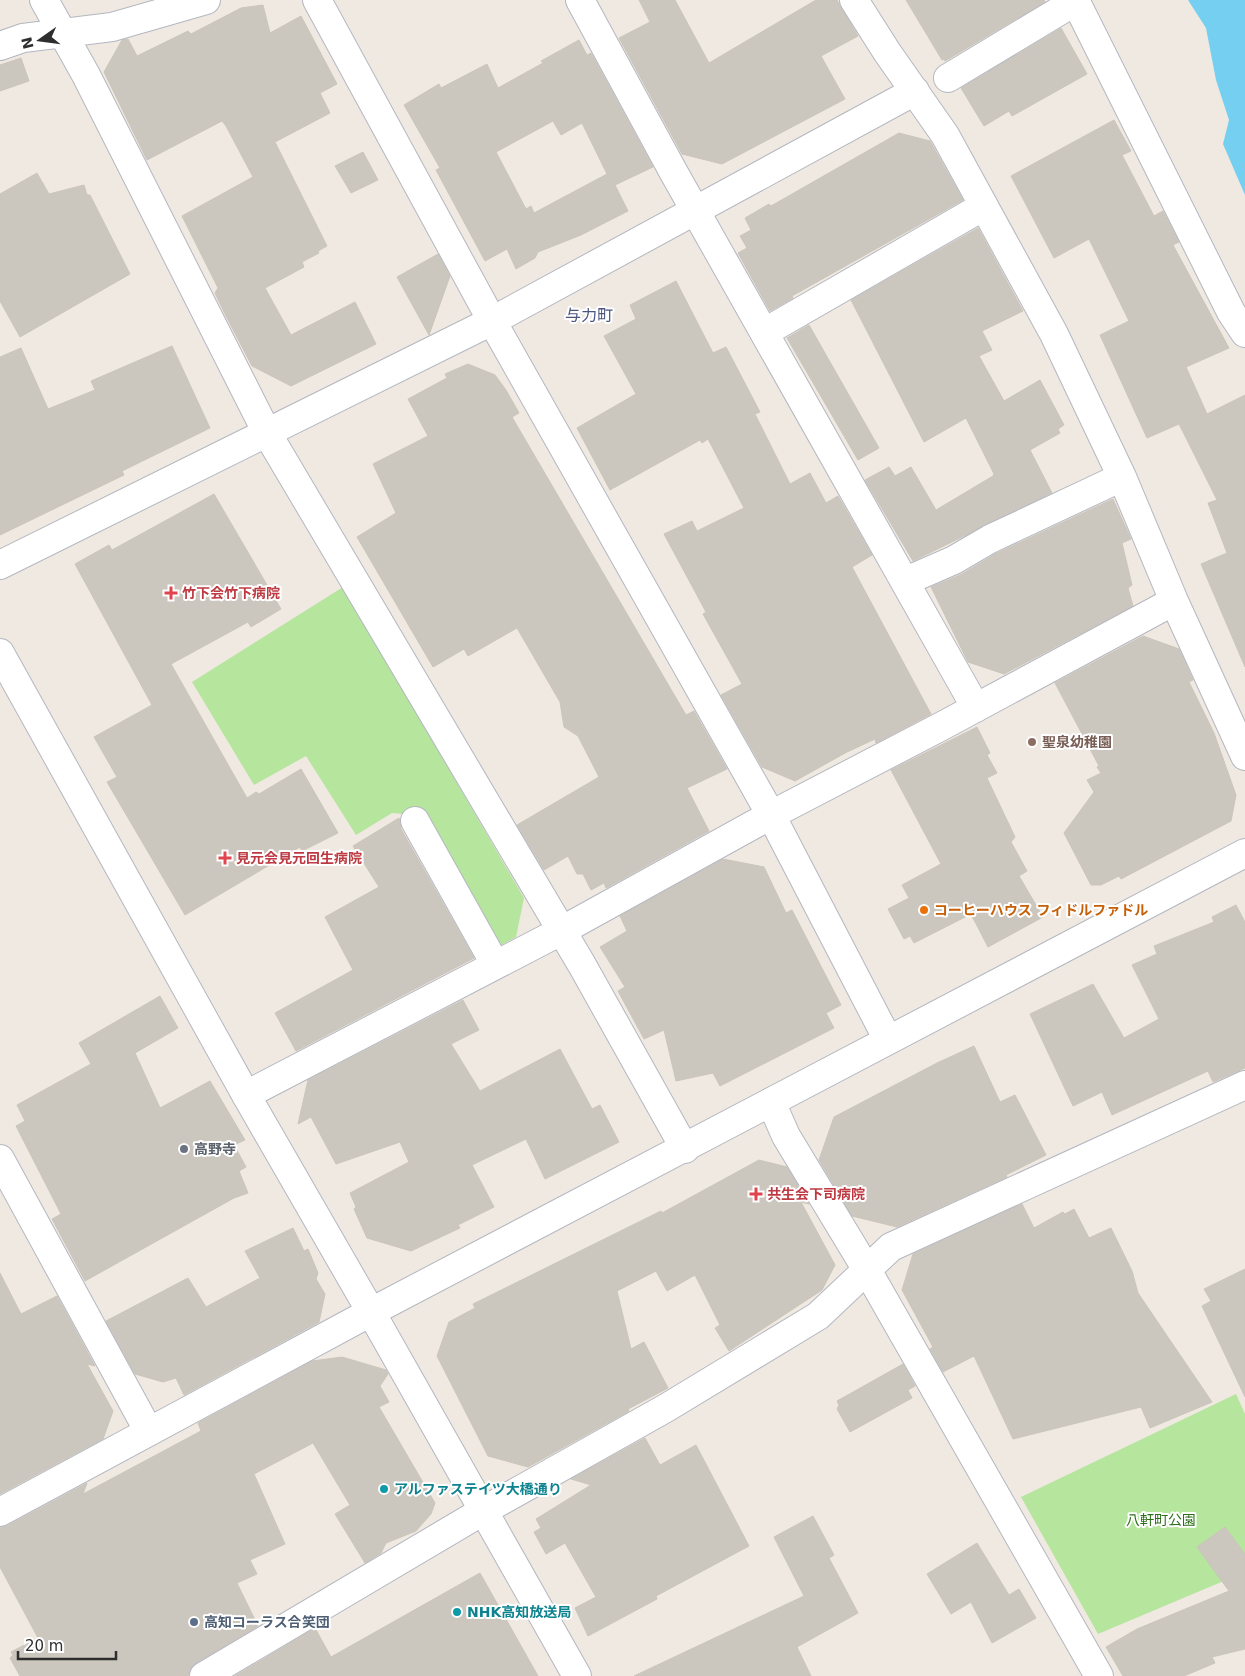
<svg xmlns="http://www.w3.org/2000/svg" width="1245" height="1676" viewBox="0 0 1245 1676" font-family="'DejaVu Sans','Noto Sans JP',sans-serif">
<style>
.green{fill:#b6e59e}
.water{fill:#75cff0}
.building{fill:#cbc7bf;stroke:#cbc5ba;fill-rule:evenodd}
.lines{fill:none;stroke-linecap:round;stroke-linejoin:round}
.minor-casing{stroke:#b4b7c1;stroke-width:30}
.tertiary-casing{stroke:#b4b7c1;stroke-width:30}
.minor{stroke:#fff;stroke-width:28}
.tertiary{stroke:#fff;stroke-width:28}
.health-dot{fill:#e0444e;stroke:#fff;stroke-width:2}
.education-dot{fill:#8d6e63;stroke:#fff;stroke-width:2}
.food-dot{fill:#e8710a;stroke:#fff;stroke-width:2}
.worship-dot{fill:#6b7280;stroke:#fff;stroke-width:2}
.culture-dot{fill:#0f9aa8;stroke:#fff;stroke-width:2}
.service-dot{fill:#5c6f8a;stroke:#fff;stroke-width:2}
.labels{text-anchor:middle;stroke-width:4;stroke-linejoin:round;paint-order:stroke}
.health-label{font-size:14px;font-weight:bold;fill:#be3a42;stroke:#fff;text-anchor:start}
.education-label{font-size:14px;font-weight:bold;fill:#785e54;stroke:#fff;text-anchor:start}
.food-label{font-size:14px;font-weight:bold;fill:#c56008;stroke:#fff;text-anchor:start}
.worship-label{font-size:14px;font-weight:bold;fill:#5b616d;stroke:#fff;text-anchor:start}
.culture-label{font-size:14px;font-weight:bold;fill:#0d838f;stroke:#fff;text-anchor:start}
.park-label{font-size:14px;fill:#2c6e1b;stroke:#fff}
.service-label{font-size:14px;font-weight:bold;fill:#4e5e75;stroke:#fff;text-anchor:start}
.quarter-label{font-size:16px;fill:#4d5680;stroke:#fff}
</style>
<rect width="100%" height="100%" fill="#efe9e1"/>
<path class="green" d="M343,587L524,898L516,937L498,947L427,816L392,813L356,835L306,756L254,785L192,682Z
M1236,1394L1245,1414V1572L1098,1634L1021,1497Z"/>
<path class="water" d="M1188,0H1245V195L1223,144L1229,120L1216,80L1206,28Z"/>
<path class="building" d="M639,0H675L709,63L816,0H837L858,36L821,56L845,99L722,164L682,154L619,38L650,22Z
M906,0H1044L1045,2L945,61L944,59L942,60Z
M263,5L270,33L301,16L337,84L320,93L330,113L275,142L327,246L318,251L319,253L302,262L304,267L265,288L291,335L355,302L376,344L291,386L252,366L226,316L215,293L218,288L182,216L253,177L226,126L222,121L147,160L104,72L122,40L128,39L137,56L188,31L191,34L241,8Z
M1061,28L1087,74L1012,116L1009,111L984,126L961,88Z
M579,40L587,55L591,53L653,167L615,185L628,211L581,235L538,252L535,258L516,269L507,249L485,261L436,170L440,168L404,105L439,84L441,88L487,64L498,88L543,63L541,61ZM553,121L561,135L582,123L607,174L534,213L531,206L526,209L496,152Z
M21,58L29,81L0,91V65Z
M1114,120L1131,151L1122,155L1154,216L1163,211L1179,242L1173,245L1229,348L1186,367L1207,414L1245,395V667L1201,564L1227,553L1208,503L1217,500L1179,424L1147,438L1100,335L1129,321L1089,239L1054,258L1011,176Z
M899,133L930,141L963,200L792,296L793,298L770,311L738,253L747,248L740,236L751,230L745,218L769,204L771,206Z
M363,152L378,180L351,193L335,166Z
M37,173L49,194L84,185L87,195H90L130,274L20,337L0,301V194Z
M978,228L1023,311L982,331L992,350L979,356L1004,401L1040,380L1064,425L1058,429L1060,433L1030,450L1052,493L913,561L865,480L889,467L895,476L911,467L936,510L993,476L994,474L966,418L924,442L851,300Z
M438,254L450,276L429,335L397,277Z
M676,281L713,353L726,347L760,412L755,414L790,484L810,473L826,503L838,496L872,555L852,567L931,714L876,743L875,739L847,752L795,781L762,767L721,695L742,684L703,614L706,612L664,534L692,521L697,531L744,508L708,439L702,443L700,440L610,490L577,428L636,394L604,336L636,319L630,305Z
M809,325L879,448L858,460L787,338Z
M172,346L210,428L122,471L124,475L0,535V357L21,348L48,409L95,390L91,381Z
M468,364L495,375L506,390L519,413L512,417L686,715L694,711L727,769L687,788L709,831L606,888L604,883L591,890L583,874H577L568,856L544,870L517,825L599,777L578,736L564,727L560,702L517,628L468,656L464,649L433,667L357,537L396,513L373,464L428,436L408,399L447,378L445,374Z
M214,494L281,609L251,627L248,622L171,664L247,798L256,792L259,794L301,769L338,833L302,851L300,847L185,915L107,782L117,777L94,737L152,705L75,564L109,545L112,550Z
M1113,499L1131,539L1122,543L1132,585L1128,588L1133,606L1004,674L968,662L931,587L962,574L997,553Z
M1143,636L1179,649L1193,680L1189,682L1214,733L1236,795L1231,821L1121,879L1119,876L1101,885H1091L1064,833L1094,792L1087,780L1101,773L1097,767L1099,766L1055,683Z
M977,727L990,753L987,755L997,773L987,778L1015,837L1011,842L1027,871L1019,876L1043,917L988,947L971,914L914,943L910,936L904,939L888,909L909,898L902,885L941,864L891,770Z
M399,818L401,829L474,958L296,1051L275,1013L353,970L325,917L379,887L353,846Z
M723,859L764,867L786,913L792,910L841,1005L826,1013L834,1028L720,1086L713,1073L676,1081L664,1030L644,1039L618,991L625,987L600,947L627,931L620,916Z
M1236,905L1245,922V1068L1213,1082L1208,1071L1112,1115L1102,1092L1073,1106L1030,1014L1093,984L1124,1038L1159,1019L1132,965L1157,954L1154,946L1214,922L1212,917Z
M160,996L178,1028L135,1053L160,1108L210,1081L245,1140L234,1145L246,1167L239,1171L248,1193L234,1198L85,1281L52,1219L61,1214L16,1126L25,1121L17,1105L91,1064L79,1043Z
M463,1000L479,1030L451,1044L480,1091L560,1049L592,1109L600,1105L619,1142L545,1179L526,1139L472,1165L494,1207L458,1225L460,1228L411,1251L367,1238L354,1209L356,1207L350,1193L409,1162L400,1142L336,1164L311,1117L298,1124L308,1080Z
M974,1046L1000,1102L1015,1095L1046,1155L1006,1175L1007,1177L897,1227L852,1216L819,1160L834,1117L937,1063Z
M759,1160L787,1167L809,1204L801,1202L835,1265L822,1290L729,1351L715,1328L720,1325L695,1275L667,1291L656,1271L617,1291L631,1349L644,1342L668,1388L628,1409L629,1411L528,1467L488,1456L437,1356L449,1322L475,1308L473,1304L661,1211L662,1213Z
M1022,1204L1034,1228L1063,1212L1065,1214L1074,1209L1089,1238L1111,1228L1132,1271L1138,1293L1212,1402L1150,1428L1141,1407L1013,1439L974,1356L943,1372L930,1349L933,1347L902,1290L913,1254Z
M293,1228L304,1251L308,1249L318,1273L316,1279L325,1294L319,1322L184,1395L176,1378L163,1382L135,1374L106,1321L188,1278L206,1307L260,1278L245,1251Z
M1245,1269V1397L1202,1306L1211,1301L1204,1289Z
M0,1273L21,1314L57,1296L95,1366L87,1364L113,1411L103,1439L0,1494Z
M342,1357L386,1370L388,1374L380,1386L389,1402L379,1407L435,1503L431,1514L416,1531L386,1543L381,1553L365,1563L335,1514L350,1505L313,1443L254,1474L285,1544L250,1560L257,1574L237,1583L258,1626L196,1663L191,1668L188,1676H20L10,1658L13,1655L11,1652L38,1638L0,1567V1528L7,1526L87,1483L83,1494L201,1431L198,1423L312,1361Z
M903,1364L915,1386L908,1390L912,1398L850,1432L837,1409L839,1405L837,1401Z
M645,1438L660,1465L696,1445L749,1546L656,1596L657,1599L588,1636L575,1608L596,1597L565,1543L546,1554L534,1532L541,1528L536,1519L591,1485L571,1479Z
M813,1516L834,1555L829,1558L858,1613L797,1647L811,1676H634L804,1596L774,1537Z
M1225,1527L1245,1554V1649L1212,1657L1215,1663L1184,1676H1123L1106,1647L1137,1629L1229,1591L1197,1547Z
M977,1543L1009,1595L1019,1589L1036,1618L992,1643L971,1602L951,1614L927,1574Z
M480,1573L538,1676H235L315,1628L331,1657Z"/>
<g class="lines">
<g class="minor-casing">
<path id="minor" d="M44,0L86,75L267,433L582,965L685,1149
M317,0L492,321L771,815L888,1040
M580,0L674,173L976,708
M854,0L887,52L945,135L1054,334L1122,477L1174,601L1245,756
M1075,0L1231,312L1245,333
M0,46L23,38L112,27L206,0
M948,78L1076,1
M765,332L984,206
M906,581L954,560L990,539L1122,477
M415,821L495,964
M246,1095L561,931L771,815L942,726L1174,601
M771,1102L786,1136L867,1270L1099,1676
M0,1159L148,1430
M204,1676L483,1511L666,1408L818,1316L891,1247L1245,1085"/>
</g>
<g class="tertiary-casing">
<path id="tertiary" d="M0,565L492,321L915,91
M0,653L246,1095L371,1312L577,1676
M0,1512L371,1312L1245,853"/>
</g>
<use href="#minor" class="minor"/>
<use href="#tertiary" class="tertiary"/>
</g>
<g class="health-dot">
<path d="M168.5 585.5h5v5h5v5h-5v5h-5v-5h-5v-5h5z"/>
<path d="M222.5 850.5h5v5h5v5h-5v5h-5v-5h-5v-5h5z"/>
<path d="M753.5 1186.5h5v5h5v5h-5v5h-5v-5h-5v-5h5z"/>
</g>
<circle class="education-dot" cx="1032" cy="742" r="5"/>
<circle class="food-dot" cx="924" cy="910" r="5"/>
<circle class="worship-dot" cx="184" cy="1149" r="5"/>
<g class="culture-dot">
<circle cx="384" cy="1489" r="5"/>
<circle cx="457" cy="1612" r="5"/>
</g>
<circle class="service-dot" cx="194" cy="1622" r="5"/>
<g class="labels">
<g class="health-label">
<text x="182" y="598">竹下会竹下病院</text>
<text x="236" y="863">見元会見元回生病院</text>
<text x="767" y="1199">共生会下司病院</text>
</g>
<g class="education-label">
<text x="1042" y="747">聖泉幼稚園</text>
</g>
<g class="food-label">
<text x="934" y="915">コーヒーハウス フィドルファドル</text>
</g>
<g class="worship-label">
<text x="194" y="1154">高野寺</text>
</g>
<g class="culture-label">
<text x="394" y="1494">アルファステイツ大橋通り</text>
<text x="467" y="1617">NHK高知放送局</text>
</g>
<g class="park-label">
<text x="1161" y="1525">八軒町公園</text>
</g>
<g class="service-label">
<text x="204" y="1627">高知コーラス合笑団</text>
</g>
<g class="quarter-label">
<text x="589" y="321">与力町</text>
</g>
</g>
<g transform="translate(40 40) rotate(256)" stroke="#ffffff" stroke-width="4" paint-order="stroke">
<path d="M0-4L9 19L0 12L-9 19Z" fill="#2e2e2e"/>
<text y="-8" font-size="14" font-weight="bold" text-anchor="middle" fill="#2e2e2e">N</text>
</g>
<path d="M18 1651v8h98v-8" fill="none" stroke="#2e2e2e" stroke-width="2.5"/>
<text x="25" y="1651" font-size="15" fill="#2e2e2e" stroke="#ffffff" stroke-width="4" paint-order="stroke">20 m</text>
</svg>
